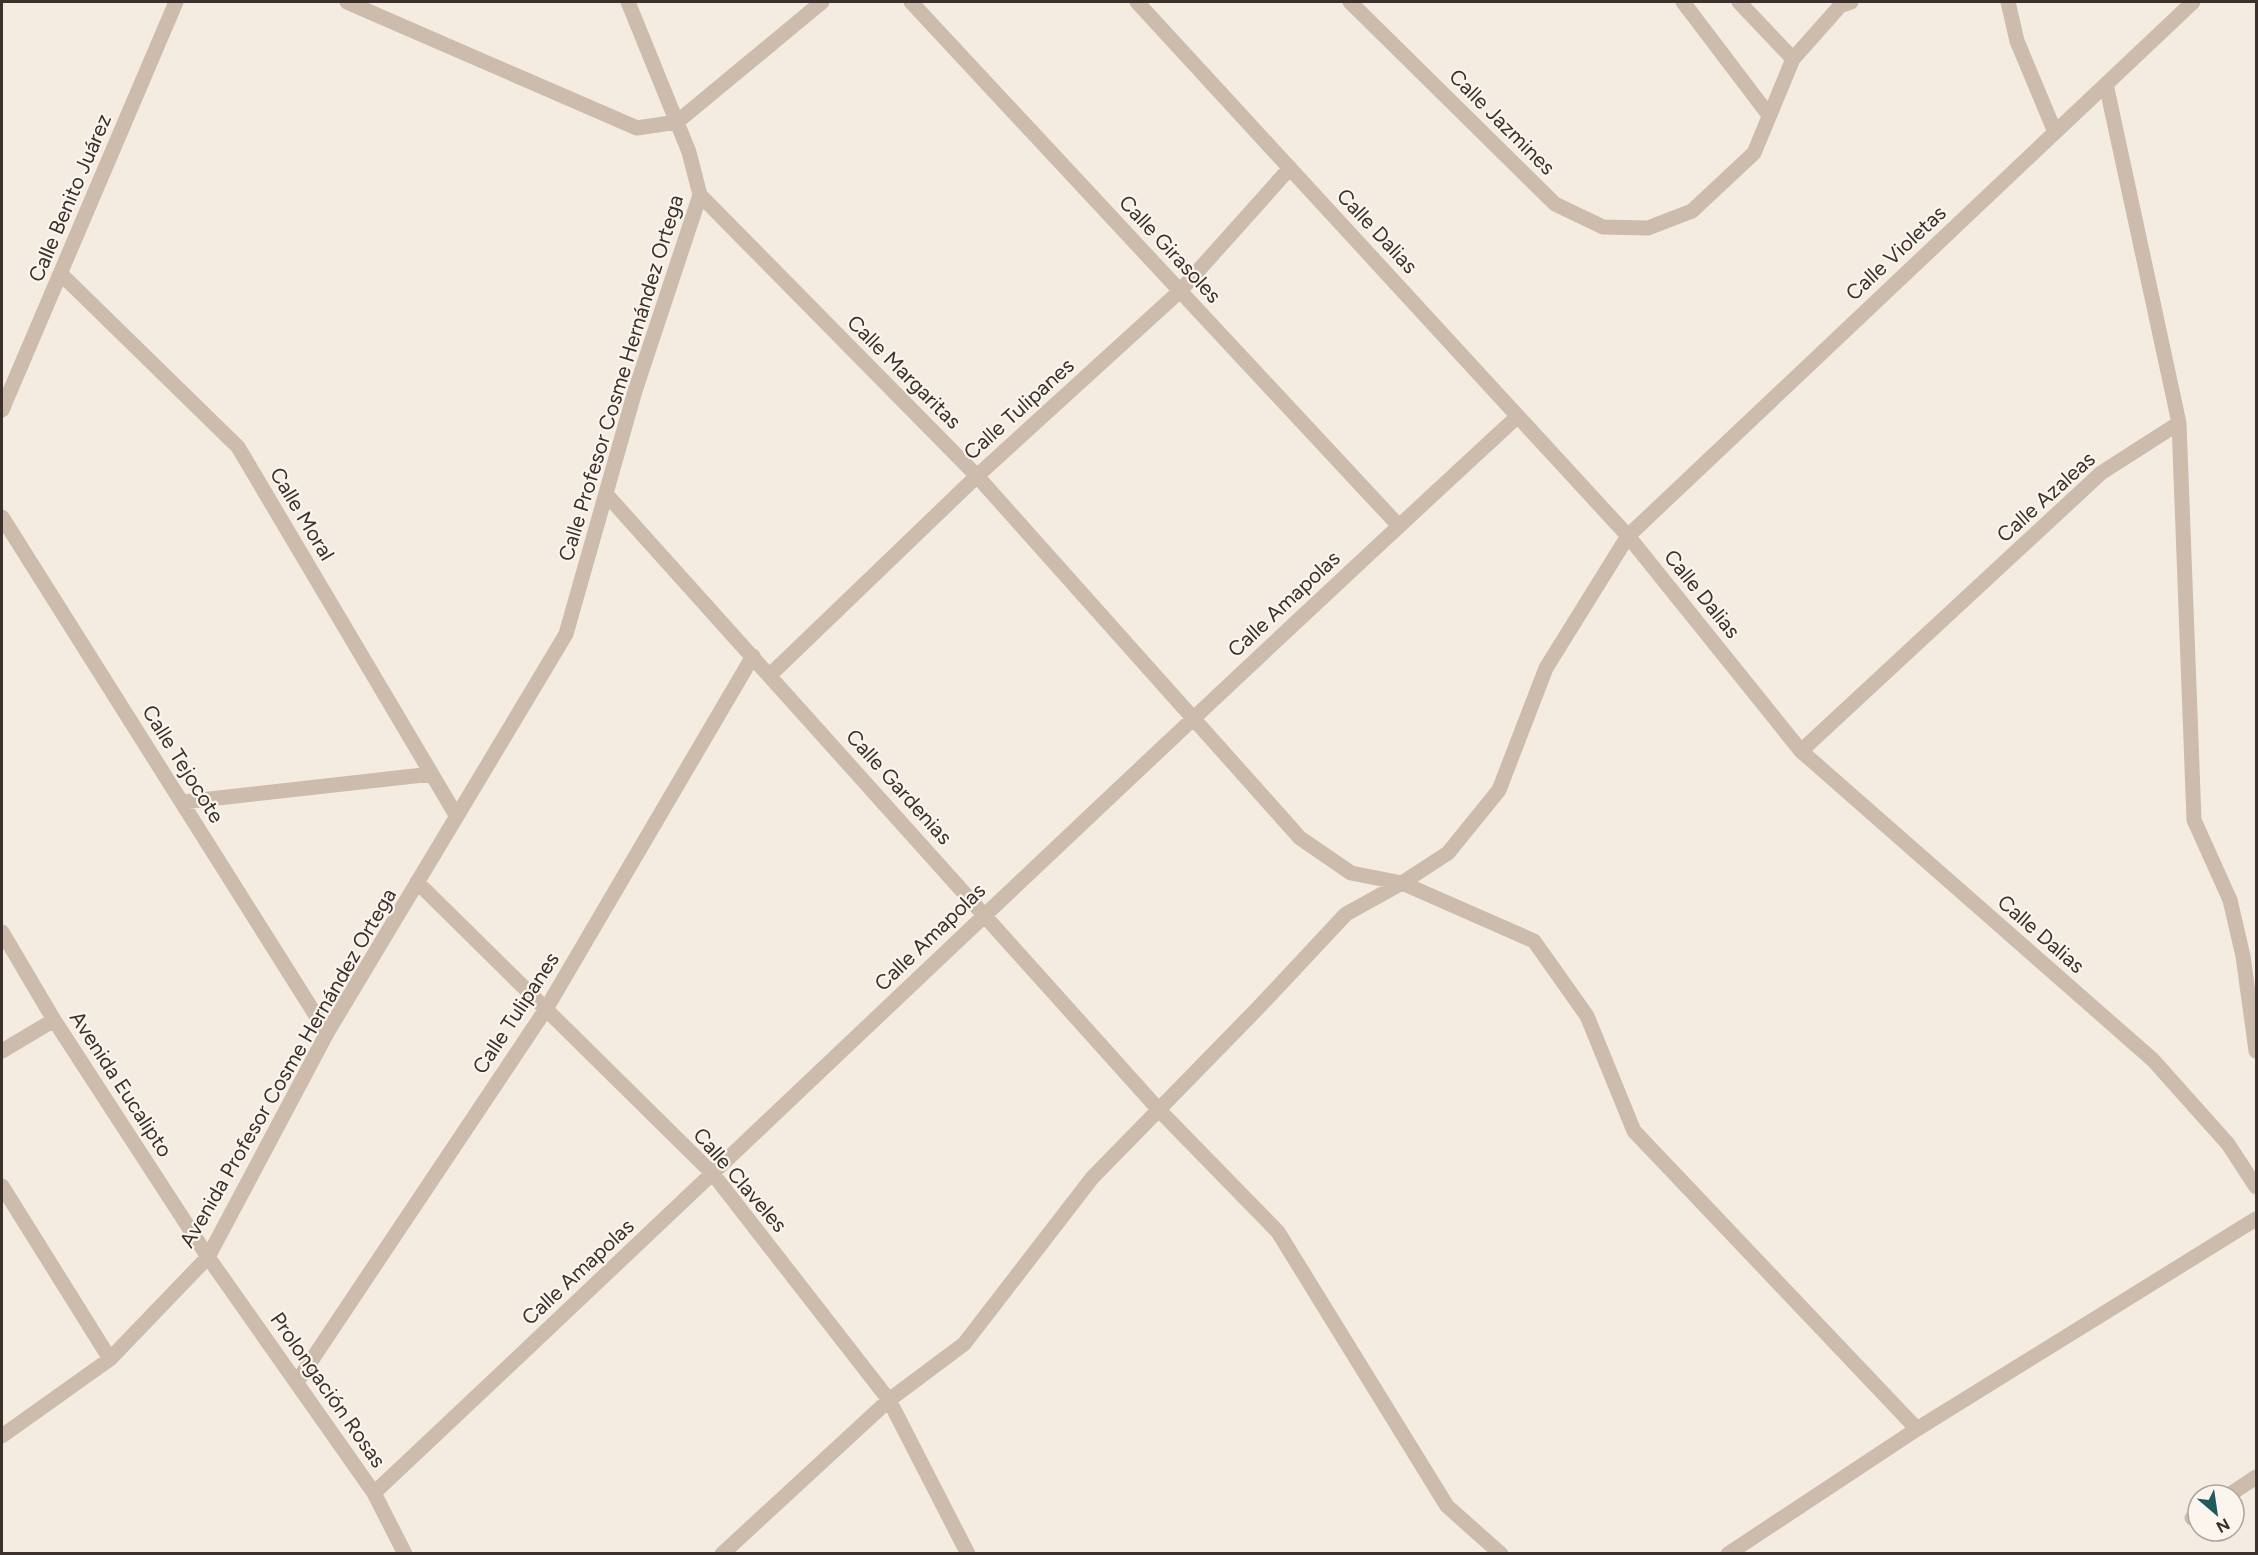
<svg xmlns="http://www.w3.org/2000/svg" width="2258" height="1555" viewBox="0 0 2258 1555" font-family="Figtree,sans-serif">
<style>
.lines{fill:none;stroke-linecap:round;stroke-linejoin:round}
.street{stroke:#cdbbac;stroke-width:15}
.labels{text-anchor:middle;stroke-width:4.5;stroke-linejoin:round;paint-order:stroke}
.street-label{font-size:21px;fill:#3b302b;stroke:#fbf5ee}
</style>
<rect width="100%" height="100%" fill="#f4ebe1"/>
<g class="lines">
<path class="street" d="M347,2L637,128L677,122L822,2
M911,2L1399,526
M1137,2L1628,536L1801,751L2153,1060L2228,1144L2256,1187
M1350,2L1555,204L1603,227L1648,228L1692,211L1754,153L1793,59L1840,6L1851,2
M1683,2L1768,114
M1739,2L1793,59
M2008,2L2017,41L2055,132
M2106,84L2179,423L2194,820L2230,900L2243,956L2256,1051
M700,195L977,476L1300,838L1351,873L1402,883L1534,941L1587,1016L1634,1131L1917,1429
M61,274L238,447L456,815
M2,410L176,2
M606,494L1159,1110L1278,1232L1447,1506L1501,1554
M2,517L327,1033
M770,675L977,476L1180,291L1290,168
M1801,751L2101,473L2179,423
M183,802L432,774
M417,882L713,1174L889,1400L968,1554
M2,932L54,1020L208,1257L374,1493L405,1554
M2,1051L54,1020
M2,1186L110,1359
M297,1382L546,1009L753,656
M2,1436L110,1359L208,1257L327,1033L566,634L635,391L700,195L689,152L628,2
M374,1493C756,1134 1133,771 1518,416
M2229,1495L2256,1477
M2192,1518L2198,1515
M722,1554L889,1400L964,1344L1092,1178L1258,1008L1346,914L1402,883L1448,853L1499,790L1546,668L1628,536L2193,2
M1728,1554L1917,1429L2256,1219"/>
</g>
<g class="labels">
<g class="street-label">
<text transform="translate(1502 122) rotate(45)" y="7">Calle Jazmines</text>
<text transform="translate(70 198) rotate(-67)" y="7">Calle Benito Juárez</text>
<text transform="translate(1377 231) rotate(47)" y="7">Calle Dalias</text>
<text transform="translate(1170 249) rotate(47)" y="7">Calle Girasoles</text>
<text transform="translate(1896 253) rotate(-43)" y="7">Calle Violetas</text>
<text transform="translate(904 372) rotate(45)" y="7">Calle Margaritas</text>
<text transform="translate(621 378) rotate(-73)" y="7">Calle Profesor Cosme Hernández Ortega</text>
<text transform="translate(1019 409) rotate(-42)" y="7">Calle Tulipanes</text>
<text transform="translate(2046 497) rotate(-42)" y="7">Calle Azaleas</text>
<text transform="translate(302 514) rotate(59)" y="7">Calle Moral</text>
<text transform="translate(1702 594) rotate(51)" y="7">Calle Dalias</text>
<text transform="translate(1284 604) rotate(-43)" y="7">Calle Amapolas</text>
<text transform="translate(183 764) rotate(58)" y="7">Calle Tejocote</text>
<text transform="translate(899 787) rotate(48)" y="7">Calle Gardenias</text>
<text transform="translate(2041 934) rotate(41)" y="7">Calle Dalias</text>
<text transform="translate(930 937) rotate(-44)" y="7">Calle Amapolas</text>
<text transform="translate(516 1013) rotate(-57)" y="7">Calle Tulipanes</text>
<text transform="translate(288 1068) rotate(-60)" y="7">Avenida Profesor Cosme Hernández Ortega</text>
<text transform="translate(121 1084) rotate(57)" y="7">Avenida Eucalipto</text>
<text transform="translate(740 1180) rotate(49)" y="7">Calle Claveles</text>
<text transform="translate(578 1272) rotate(-43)" y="7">Calle Amapolas</text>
<text transform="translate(328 1390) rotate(55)" y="7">Prolongación Rosas</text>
</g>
</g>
<rect width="2258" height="1555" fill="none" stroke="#3b302b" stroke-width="6"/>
<g transform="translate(2216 1513) rotate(151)"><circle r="28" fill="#fbf5ee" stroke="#aea6a0" stroke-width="1.5"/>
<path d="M0-4.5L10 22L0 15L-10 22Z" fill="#1f5a5e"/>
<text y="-9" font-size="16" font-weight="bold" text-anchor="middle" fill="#3b302b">N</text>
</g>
</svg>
